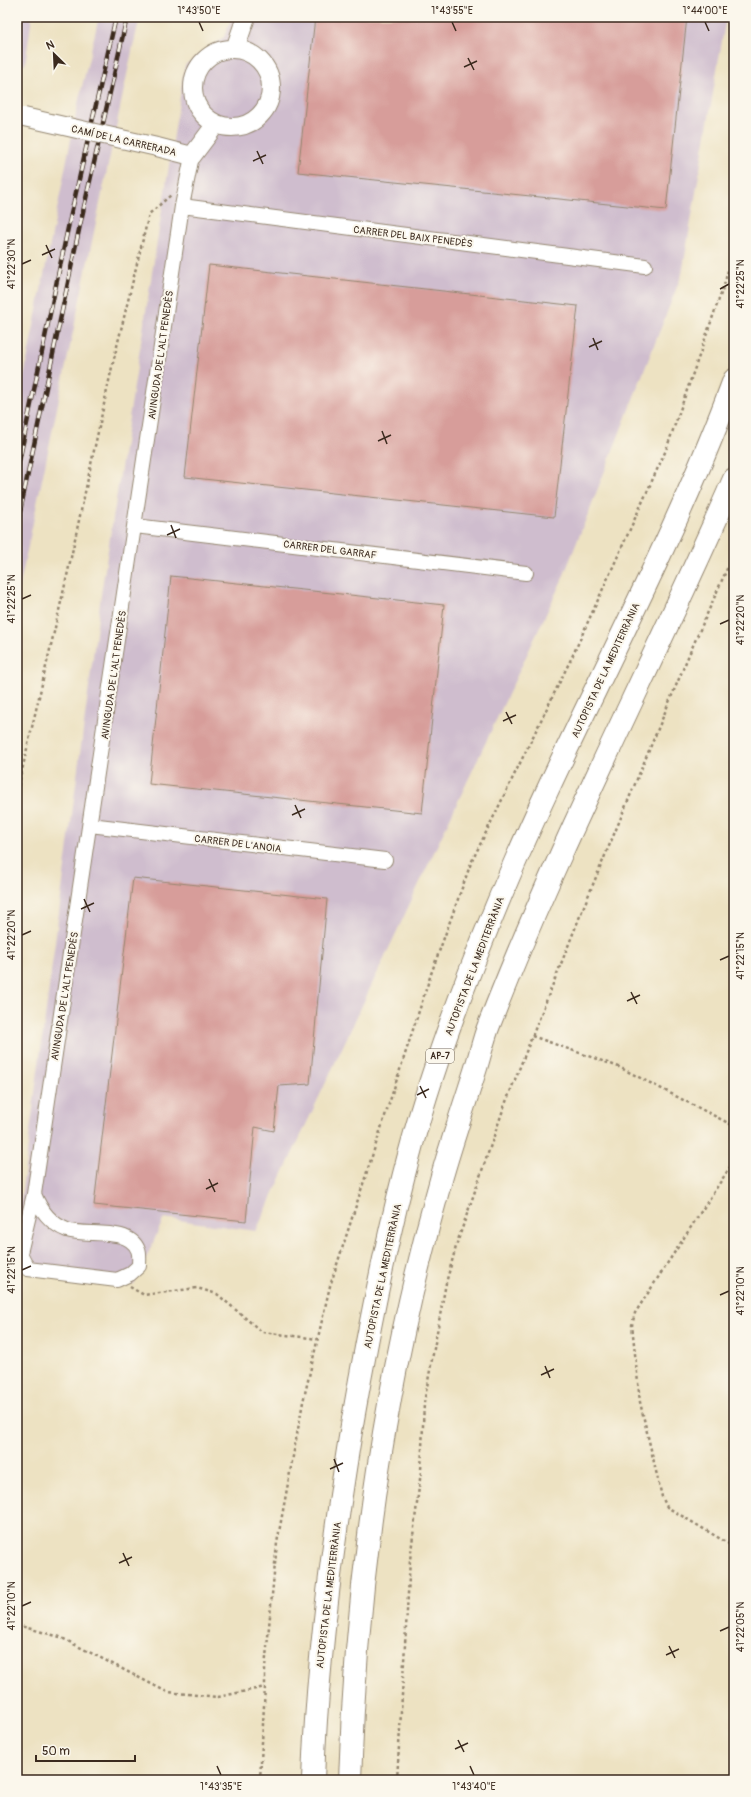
<svg xmlns="http://www.w3.org/2000/svg" width="751" height="1797" viewBox="0 0 751 1797" font-family="Pangolin,sans-serif">
<style>
.industrial{fill:#cfbdce}
.building{fill:#d79d9a}
.lines{fill:none;stroke-linecap:round;stroke-linejoin:round}
.minor-casing{stroke:#948670;stroke-width:16}
.tertiary-casing{stroke:#948670;stroke-width:20}
.motorway-casing{stroke:#948670;stroke-width:24}
.path{stroke:#948670;stroke-width:2.5;stroke-dasharray:3 3;stroke-linecap:butt}
.minor{stroke:#fff;stroke-width:14}
.tertiary{stroke:#fff;stroke-width:18}
.motorway{stroke:#fff;stroke-width:22}
.rail-casing{stroke:#3b2a1e;stroke-width:4.5}
.rail{stroke:#fbf7ec;stroke-width:3;stroke-dasharray:9;stroke-linecap:butt}
.tertiary-bridge-casing{stroke:#948670;stroke-width:20;stroke-linecap:butt}
.tertiary-bridge{stroke:#fff;stroke-width:18}
.ticks{fill:none;stroke:#3b2a1e;stroke-width:1.5}
.labels{text-anchor:middle;stroke-width:4;stroke-linejoin:round;paint-order:stroke}
.shield{fill:#fbf7ec;stroke:#75685c;stroke-width:1}
.shield-label{font-size:9px;font-weight:bold;fill:#3b2a1e}
.street-label{font-size:10px;fill:#3b2a1e;stroke:#fbf7ec}
.neatline{fill:none;stroke:#3b2a1e;stroke-width:1.5}
.ticks-label{font-size:10px;text-anchor:middle;fill:#3b2a1e}
</style>
<rect width="100%" height="100%" fill="#fbf7ec"/>
<filter id="ink" filterUnits="userSpaceOnUse"><feTurbulence type="fractalNoise" baseFrequency=".025" numOctaves="2"/><feDisplacementMap in="SourceGraphic" scale="8" xChannelSelector="R" yChannelSelector="G"/><feConvolveMatrix kernelMatrix="1 2 1 2 8 2 1 2 1" color-interpolation-filters="sRGB"/></filter>
<filter id="wash" filterUnits="userSpaceOnUse"><feTurbulence type="fractalNoise" baseFrequency=".012" numOctaves="4" result="noise"/><feDisplacementMap in="SourceGraphic" scale="16" xChannelSelector="R" yChannelSelector="G"/><feGaussianBlur stdDeviation="0.9" result="paint"/><feColorMatrix in="noise" values="0 0 0 0 0 0 0 0 0 0 0 0 0 0 0 0 0 1.4 0 .05"/><feComposite in="paint" operator="in"/></filter>
<g filter="url(#wash)">
<rect width="100%" height="100%" fill="#ede2c2"/>
<path class="industrial" d="M17,17H32L25,65L17,64Z
M99,17H140L132,51L17,599V411L79,99Z
M232,17H726L682,274L562,580L256,1231L164,1218L134,1285L17,1268V1229L102,588L185,65L224,37Z"/>
<g id="blocks">
<path class="building" d="M315,17H687L666,210L298,172Z
M209,265L578,306L554,517L185,477Z
M171,576L444,605L422,813L149,784Z
M133,878L327,899L310,1084L279,1086L274,1131L255,1127L246,1221L94,1205Z"/>
</g>
</g>
<g filter="url(#ink)">
<use href="#blocks" fill-opacity="0" stroke="#948670" stroke-width="1"/>
<g class="lines">
<g class="minor-casing">
<path id="minor" d="M182,206L645,266
M135,526L526,573
M90,825L385,860
M34,1194C40,1209 51,1224 67,1230C86,1237 129,1226 138,1250C140,1254 139,1261 139,1266L130,1274L117,1280L28,1269L20,1253L34,1194L182,206L192,156"/>
</g>
<g class="tertiary-casing">
<path id="tertiary" d="M235,49L246,17
M193 88a39 39 0 1 1 78 0a39 39 0 1 1-78 0Z
M157,147L192,156L216,124"/>
</g>
<g class="motorway-casing">
<path id="motorway" d="M313,1780C317,1659 333,1539 353,1419C369,1327 387,1235 412,1144C434,1063 464,984 496,907C569,729 667,561 734,380
M350,1780C356,1575 386,1373 442,1176C452,1141 464,1106 475,1071C480,1056 483,1040 489,1025C561,839 654,662 734,479"/>
</g>
<path class="path" d="M17,792L67,576L112,367L149,214L171,195
M532,1036L619,1067L734,1126
M734,1161L635,1313L632,1325L640,1402L662,1497L667,1507L734,1547
M130,1287L144,1295L197,1288L217,1294L262,1332L318,1339
M17,1625L60,1637L167,1692L218,1697L265,1687
M260,1780L265,1687V1668L277,1543L303,1402L330,1286L431,974L471,863L572,657L666,450L725,282L734,247
M397,1780L410,1560L421,1471L424,1403L446,1283L457,1243L504,1107L584,906L688,657L734,553"/>
<use href="#minor" class="minor"/>
<use href="#tertiary" class="tertiary"/>
<use href="#motorway" class="motorway"/>
<g class="rail-casing">
<path id="rail" d="M17,31L19,17
M17,471L69,223L116,17
M17,526L80,225L127,17"/>
</g>
<use href="#rail" class="rail"/>
<g class="tertiary-bridge-casing">
<path id="tertiary-bridge" d="M24,117L157,147"/>
</g>
<use href="#tertiary-bridge" class="tertiary-bridge"/>
</g>
</g>
<path class="ticks" d="M199,22L203,31M452,22L456,31M705,22L709,31M468,58L474,70M464,67L477,61M257,151L263,164M253,161L266,155M46,245L52,258M42,255L55,249M22,264L31,260M720,289L729,284M593,338L598,350M589,347L602,341M382,431L387,444M378,441L391,435M171,525L176,538M167,535L180,529M22,599L31,595M720,624L729,620M506,712L512,724M503,721L516,715M295,805L301,818M292,815L305,809M84,899L90,912M81,909L94,903M22,935L31,931M720,960L729,956M631,992L637,1004M627,1001L640,995M420,1086L426,1098M417,1095L429,1089M209,1179L215,1192M206,1189L218,1183M22,1270L31,1266M720,1295L729,1291M545,1366L550,1378M541,1375L554,1369M334,1459L339,1472M330,1469L343,1463M123,1553L129,1566M119,1563L132,1557M22,1606L31,1602M720,1631L729,1627M669,1646L675,1658M666,1655L679,1649M458,1740L464,1752M455,1749L468,1743M217,1766L221,1775M470,1766L474,1775"/>
<g class="labels">
<rect class="shield" x="426" y="1049" width="28" height="14" rx="3"/>
<g class="shield-label">
<text x="440" y="1059">AP-7</text>
</g>
<g class="street-label">
<text transform="translate(124 140) rotate(13)" y="4">CAMÍ DE LA CARRERADA</text>
<text transform="translate(413 236) rotate(7)" y="4">CARRER DEL BAIX PENEDÈS</text>
<text transform="translate(160 355) rotate(-82)" y="4">AVINGUDA DE L'ALT PENEDÈS</text>
<text transform="translate(330 549) rotate(7)" y="4">CARRER DEL GARRAF</text>
<text transform="translate(605 670) rotate(-65)" y="4">AUTOPISTA DE LA MEDITERRÀNIA</text>
<text transform="translate(113 675) rotate(-82)" y="4">AVINGUDA DE L'ALT PENEDÈS</text>
<text transform="translate(238 843) rotate(7)" y="4">CARRER DE L'ANOIA</text>
<text transform="translate(474 966) rotate(-69)" y="4">AUTOPISTA DE LA MEDITERRÀNIA</text>
<text transform="translate(64 996) rotate(-81)" y="4">AVINGUDA DE L'ALT PENEDÈS</text>
<text transform="translate(382 1276) rotate(-78)" y="4">AUTOPISTA DE LA MEDITERRÀNIA</text>
<text transform="translate(328 1595) rotate(-83)" y="4">AUTOPISTA DE LA MEDITERRÀNIA</text>
</g>
</g>
<rect width="751" height="1797" fill="none" stroke="#fbf7ec" stroke-width="44"/>
<g transform="translate(54 54) rotate(336)" stroke="#fbf7ec" stroke-width="3" paint-order="stroke">
<path d="M0-3L7 15L0 10L-7 15Z" fill="#3b2a1e"/>
<text y="-6" font-size="11" font-weight="bold" text-anchor="middle" fill="#3b2a1e">N</text>
</g>
<path d="M36 1755v6h99v-6" fill="none" stroke="#3b2a1e" stroke-width="2"/>
<text x="42" y="1755" font-size="12" fill="#3b2a1e" stroke="#fbf7ec" stroke-width="3" paint-order="stroke">50 m</text>
<rect x="22" y="22" width="707" height="1753" class="neatline"/>
<g class="ticks-label">
<text x="199" y="14">1°43'50"E</text>
<text x="452" y="14">1°43'55"E</text>
<text x="705" y="14">1°44'00"E</text>
<text transform="translate(11 264) rotate(-90)" y="4">41°22'30"N</text>
<text transform="translate(740 284) rotate(-90)" y="4">41°22'25"N</text>
<text transform="translate(11 599) rotate(-90)" y="4">41°22'25"N</text>
<text transform="translate(740 620) rotate(-90)" y="4">41°22'20"N</text>
<text transform="translate(11 935) rotate(-90)" y="4">41°22'20"N</text>
<text transform="translate(740 956) rotate(-90)" y="4">41°22'15"N</text>
<text transform="translate(11 1270) rotate(-90)" y="4">41°22'15"N</text>
<text transform="translate(740 1291) rotate(-90)" y="4">41°22'10"N</text>
<text transform="translate(11 1606) rotate(-90)" y="4">41°22'10"N</text>
<text transform="translate(740 1627) rotate(-90)" y="4">41°22'05"N</text>
<text x="221" y="1790">1°43'35"E</text>
<text x="474" y="1790">1°43'40"E</text>
</g>
</svg>
